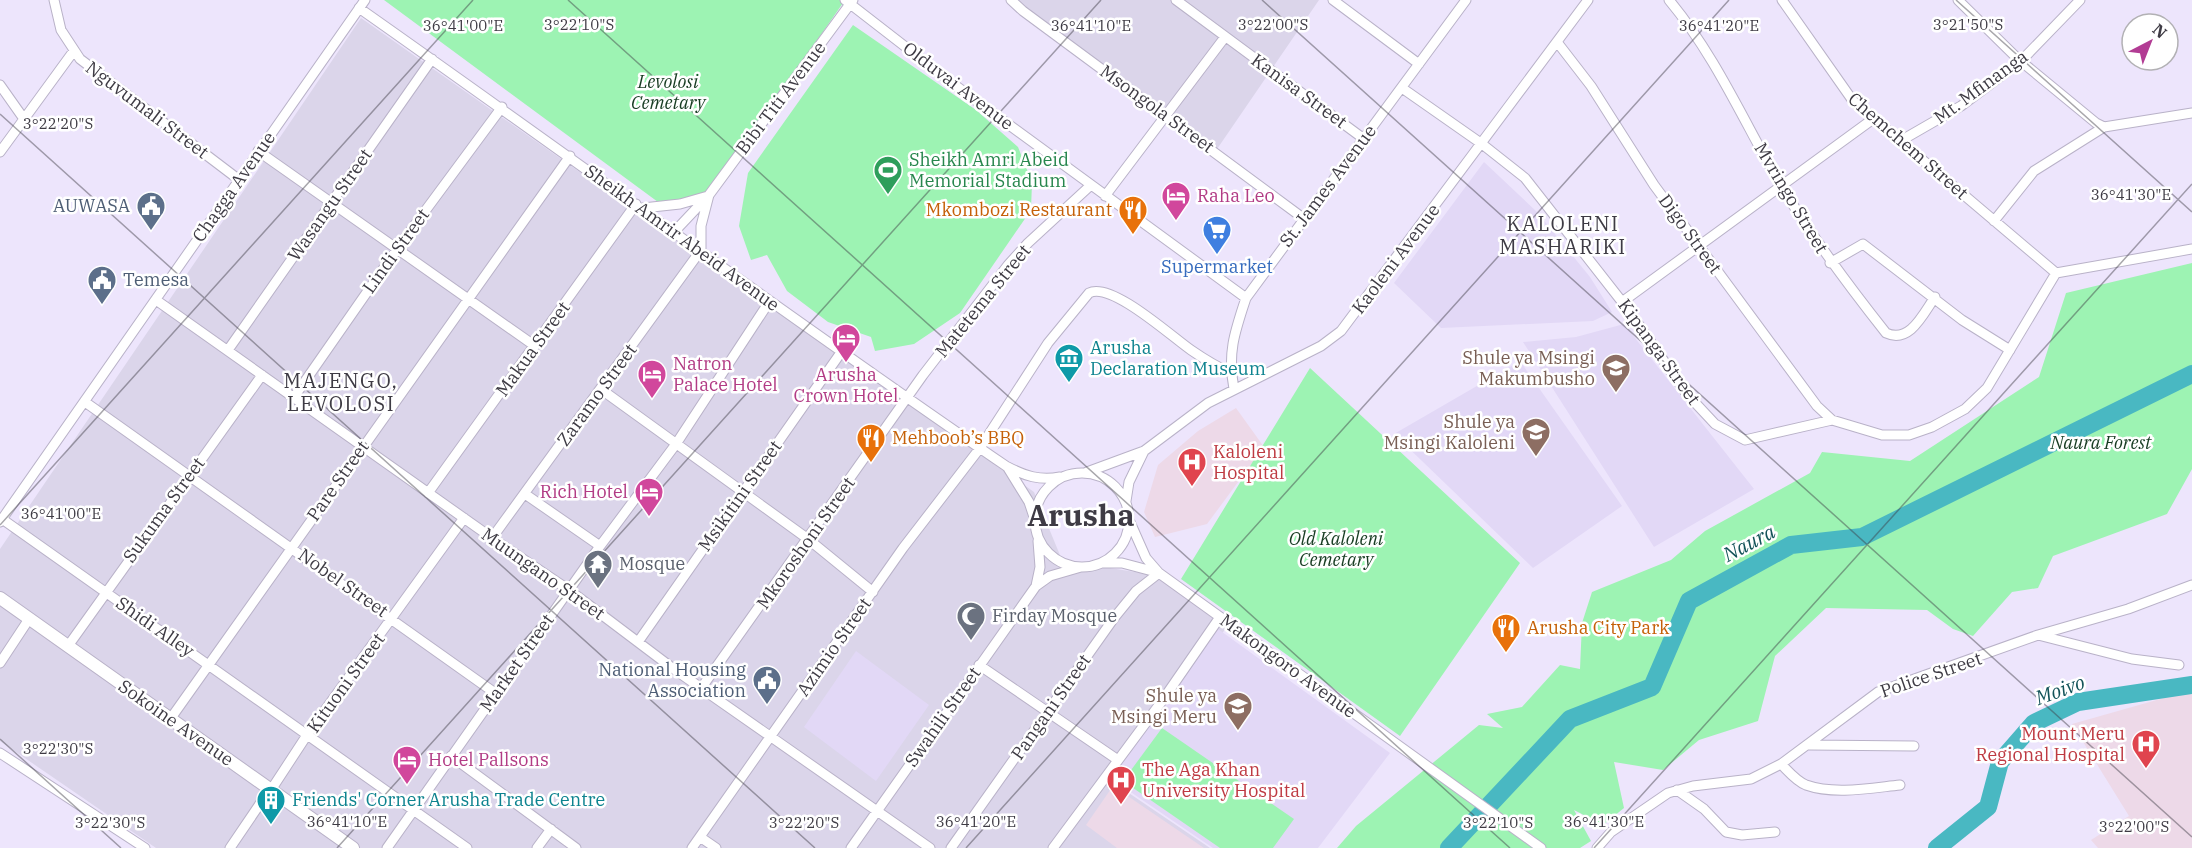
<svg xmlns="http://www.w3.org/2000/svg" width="2192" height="848" viewBox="0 0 2192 848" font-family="'IBM Plex Serif',serif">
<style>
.commercial{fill:#dbd5ea}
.built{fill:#e2d8f6}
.medical{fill:#edd9e8}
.green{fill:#9df3b3}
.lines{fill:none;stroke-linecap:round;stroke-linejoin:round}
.river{stroke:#49b8c2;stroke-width:18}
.minor-casing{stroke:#b9b2c8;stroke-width:11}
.major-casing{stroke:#b9b2c8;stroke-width:14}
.minor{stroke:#fff;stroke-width:9}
.major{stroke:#fff;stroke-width:12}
.ticks{fill:none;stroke:#3e3b44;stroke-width:1.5;stroke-opacity:0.45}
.labels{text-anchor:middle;stroke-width:5;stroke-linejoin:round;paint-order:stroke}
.park-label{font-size:18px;font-style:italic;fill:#173c22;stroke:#fff}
.street-label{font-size:18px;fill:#3e3b44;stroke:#fff}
.leisure-label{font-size:18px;fill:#27864d;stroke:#fff;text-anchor:start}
.hotel-label{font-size:18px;fill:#b23c85;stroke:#fff;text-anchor:start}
.service-label{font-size:18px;fill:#4e5e75;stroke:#fff;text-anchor:end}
.food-label{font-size:18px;fill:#c56008;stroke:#fff;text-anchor:start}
.shop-label{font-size:18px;fill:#366cbe;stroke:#fff}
.culture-label{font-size:18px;fill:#0d838f;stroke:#fff;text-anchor:start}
.education-label{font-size:18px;fill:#785e54;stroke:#fff;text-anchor:end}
.health-label{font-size:18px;fill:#be3a42;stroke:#fff;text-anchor:start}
.worship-label{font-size:18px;fill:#5b616d;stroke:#fff;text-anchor:start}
.neighbourhood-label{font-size:20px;letter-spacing:1.5px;fill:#3e3b44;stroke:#fff}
.water-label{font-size:20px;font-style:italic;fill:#135359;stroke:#fff}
.town-label{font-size:30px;font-weight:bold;fill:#3e3b44;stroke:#fff}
.ticks-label{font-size:15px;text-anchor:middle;fill:#3e3b44;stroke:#fff;stroke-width:5;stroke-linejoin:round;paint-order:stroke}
</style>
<rect width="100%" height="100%" fill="#ede5fc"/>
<path class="commercial" d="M1007,0H1319L1215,152Z
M361,18L1034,492L1062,560L1159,576L1226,628L1114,783L1210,848H156L0,741V549Z"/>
<path class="built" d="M1484,162L1537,212L1590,277L1612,312L1593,321L1441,328L1394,283Z
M1624,324L1754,489L1654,547L1523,342L1576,337Z
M1520,361L1622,506L1533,568L1394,434Z
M1218,629L1390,753L1318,848H1213L1110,778Z
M856,651L929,705L876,781L804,727Z"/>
<path class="medical" d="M1236,408L1264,447L1207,524L1155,537L1144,512L1158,465L1198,431Z
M2192,690V848H2098L2091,840L2129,816L2072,724Z
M1113,786L1204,848H1117L1086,825Z"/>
<path class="green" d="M384,0H845L710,195L658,202Z
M853,25L976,110L1018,147L1032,182L1031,210L960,313L914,344L875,351L871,337L828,322L787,291L767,255L751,260L739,226L748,173Z
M2192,263V469L2167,514L2053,556L2038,588L2012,592L1973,636L1953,629L1927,610L1826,608L1775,656L1758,721L1699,740L1663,770L1614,762L1624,808L1603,825L1574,810L1591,841L1580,848H1337L1356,826L1479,725L1503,728L1487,714L1522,707L1560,665L1580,669L1582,623L1592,592L1671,560L1705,531L1810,473L1822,452L1910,461L2039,377L2066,293Z
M1310,368L1520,563L1400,736L1181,579Z
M1162,728L1294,819L1273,848H1220L1123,781Z"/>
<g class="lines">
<path class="river" d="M1449,848L1570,719L1652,687L1689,601L1791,545L1862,537L2192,374
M1937,848L1988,807L2000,762L2034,723L2078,702L2192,685"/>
<g class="minor-casing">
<path id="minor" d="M54,0L61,30L80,59L238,179
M845,0L956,86L1246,298
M1011,0L1023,11L1303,218
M1176,0L1364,139
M1333,0L1419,64
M1669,0C1715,55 1744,122 1780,184C1812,237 1848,285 1886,333C1910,344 1923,314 1935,297
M1782,0L1853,101L2056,273
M1958,0L2017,58L2096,123L2104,127L2192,113
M359,8C575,160 788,317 1006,466C1025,476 1040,481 1060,477
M1557,42L1591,86L1654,185L1817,406L1832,420
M0,85L24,119
M1402,88L1482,144L1525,178L1630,312L1686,393L1715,424L1745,440L1832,420L1882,435H1909L1932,427L1965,409L1987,388L2056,273L2192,249
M1902,140L1961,106L2021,61L2080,0
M258,151L535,346
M0,152L73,52
M1105,196L1225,37
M643,208L680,204L708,196
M1994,221L2034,171L2104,127
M675,231L709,195L853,0
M1830,263L1863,244L1962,320L2010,350
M156,300L492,538L569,590L671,667L930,848
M1622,302L1873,119
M228,350L432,59
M1234,389C1227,353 1235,331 1246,298L1466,0
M602,390L808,539L873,592
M294,397L397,249L502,107
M85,402L495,693
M1008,468L1029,502L1034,517
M1087,472L1144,451L1208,403L1321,346L1341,331L1588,0
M1035 520a47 47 0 1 1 94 0a47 47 0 1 1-94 0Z
M428,493L636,204
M525,494L600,546
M1126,501L1129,482L1144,451
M2,519L467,848
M0,522L365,0
M1130,522L1146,558L1159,573L1541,848
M492,538L701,250V226L709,195
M1103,563H1122L1156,572
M1036,586L1040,567L1038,541
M2038,635L2132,659L2179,665
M638,642L842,351
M68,646L262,375
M0,663L29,619
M979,665L1118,760
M702,687L923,375L1008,265L1028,243L1091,185
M171,718L570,156
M1809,745L1914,746
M0,753L145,848
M451,756L576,848
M1781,764C1789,772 1796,781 1806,785C1834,795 1871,788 1900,785
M271,790L307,735L464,518
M1677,790L1704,809L1726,832L1742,835L1775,832
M700,837L716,848
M230,848L270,789
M387,848L600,546L676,444L769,302
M537,848L551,829
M692,848L903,548L980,448L1048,343L1089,293C1111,281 1172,337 1191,350C1204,359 1217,367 1231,373
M851,848L1036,586L1050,576L1081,567
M951,848L1114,618L1136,591L1159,573
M1053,848L1162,701L1220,617
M1597,848L1611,832L1668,793L1693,786L1751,779L1781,764L1878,692L2038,635L2128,609L2192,585"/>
</g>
<g class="major-casing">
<path id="major" d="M0,598L353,848"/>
</g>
<use href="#minor" class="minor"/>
<use href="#major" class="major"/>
</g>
<path class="ticks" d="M568,0L1510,848M1262,0L2192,837M1956,0L2192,212M0,114L815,848M0,525L473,0M0,739L121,848M337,848L1101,0M966,848L1729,0M1594,848L2192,184"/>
<defs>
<g id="stadium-pin" transform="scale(1.5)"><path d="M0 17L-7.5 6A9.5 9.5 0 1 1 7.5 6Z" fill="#2e9e5b" stroke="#fff"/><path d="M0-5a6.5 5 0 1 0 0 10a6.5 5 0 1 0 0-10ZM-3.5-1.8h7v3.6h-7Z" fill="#fff"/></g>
<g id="hotel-pin" transform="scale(1.5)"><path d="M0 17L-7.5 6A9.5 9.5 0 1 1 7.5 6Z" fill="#d1479c" stroke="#fff"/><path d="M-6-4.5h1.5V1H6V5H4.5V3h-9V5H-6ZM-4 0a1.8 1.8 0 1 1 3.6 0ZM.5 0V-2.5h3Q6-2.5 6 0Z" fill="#fff"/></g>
<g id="civic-pin" transform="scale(1.5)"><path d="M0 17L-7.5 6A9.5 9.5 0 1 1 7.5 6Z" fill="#5c6f8a" stroke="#fff"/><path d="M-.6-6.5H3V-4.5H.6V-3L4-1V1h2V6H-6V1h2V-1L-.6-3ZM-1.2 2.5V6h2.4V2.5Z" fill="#fff"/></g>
<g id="restaurant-pin" transform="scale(1.5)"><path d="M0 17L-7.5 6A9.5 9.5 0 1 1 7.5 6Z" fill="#e8710a" stroke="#fff"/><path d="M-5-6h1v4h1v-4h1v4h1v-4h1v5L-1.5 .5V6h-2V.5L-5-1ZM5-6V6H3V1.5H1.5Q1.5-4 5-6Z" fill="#fff"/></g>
<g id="supermarket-pin" transform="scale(1.5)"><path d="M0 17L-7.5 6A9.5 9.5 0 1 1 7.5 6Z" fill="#3f7fe0" stroke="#fff"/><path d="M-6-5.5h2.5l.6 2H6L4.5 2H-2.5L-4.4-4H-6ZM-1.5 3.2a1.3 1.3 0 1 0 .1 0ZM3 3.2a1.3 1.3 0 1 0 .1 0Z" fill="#fff"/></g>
<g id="museum-pin" transform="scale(1.5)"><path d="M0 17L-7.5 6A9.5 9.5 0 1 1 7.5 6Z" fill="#0f9aa8" stroke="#fff"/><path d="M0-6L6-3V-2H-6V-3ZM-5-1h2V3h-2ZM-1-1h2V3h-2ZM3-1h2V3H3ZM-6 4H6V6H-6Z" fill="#fff"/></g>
<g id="school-pin" transform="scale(1.5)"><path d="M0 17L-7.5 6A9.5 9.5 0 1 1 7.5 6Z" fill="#8d6e63" stroke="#fff"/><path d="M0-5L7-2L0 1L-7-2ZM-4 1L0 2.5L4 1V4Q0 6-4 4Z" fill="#fff"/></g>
<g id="hospital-pin" transform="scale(1.5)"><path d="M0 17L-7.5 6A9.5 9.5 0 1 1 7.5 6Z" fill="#e0444e" stroke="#fff"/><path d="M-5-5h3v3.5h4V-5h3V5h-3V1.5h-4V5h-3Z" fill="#fff"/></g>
<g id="temple-pin" transform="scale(1.5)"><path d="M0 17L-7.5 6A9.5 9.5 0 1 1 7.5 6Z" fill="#6b7280" stroke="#fff"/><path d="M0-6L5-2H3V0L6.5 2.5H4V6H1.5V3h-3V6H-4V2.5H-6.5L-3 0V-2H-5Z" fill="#fff"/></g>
<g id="mosque-pin" transform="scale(1.5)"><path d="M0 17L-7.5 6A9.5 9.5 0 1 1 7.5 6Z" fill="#6b7280" stroke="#fff"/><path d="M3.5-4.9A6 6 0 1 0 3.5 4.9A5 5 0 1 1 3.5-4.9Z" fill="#fff"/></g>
<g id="building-pin" transform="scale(1.5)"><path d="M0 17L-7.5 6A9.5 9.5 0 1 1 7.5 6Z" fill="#0f9aa8" stroke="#fff"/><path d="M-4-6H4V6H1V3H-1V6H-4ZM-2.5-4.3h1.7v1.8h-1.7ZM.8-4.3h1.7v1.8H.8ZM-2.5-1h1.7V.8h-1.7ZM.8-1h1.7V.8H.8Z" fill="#fff"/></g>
</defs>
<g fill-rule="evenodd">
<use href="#stadium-pin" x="888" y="170"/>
<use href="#hotel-pin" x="1176" y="196"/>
<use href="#civic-pin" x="151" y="206"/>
<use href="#restaurant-pin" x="1133" y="210"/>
<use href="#supermarket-pin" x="1217" y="230"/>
<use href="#civic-pin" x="102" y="280"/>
<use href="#hotel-pin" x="846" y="338"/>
<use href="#museum-pin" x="1069" y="358"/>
<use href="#school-pin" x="1616" y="368"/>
<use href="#hotel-pin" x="652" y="374"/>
<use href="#school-pin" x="1536" y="432"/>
<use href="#restaurant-pin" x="871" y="438"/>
<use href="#hospital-pin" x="1192" y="462"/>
<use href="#hotel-pin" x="649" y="492"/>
<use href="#temple-pin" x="598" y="564"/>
<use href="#mosque-pin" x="971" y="616"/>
<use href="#restaurant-pin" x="1506" y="628"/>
<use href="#civic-pin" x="767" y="680"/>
<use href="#school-pin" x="1238" y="706"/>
<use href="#hospital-pin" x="2146" y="744"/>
<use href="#hotel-pin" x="407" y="760"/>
<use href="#hospital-pin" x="1121" y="780"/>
<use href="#building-pin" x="271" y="800"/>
</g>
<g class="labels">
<g class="park-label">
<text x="668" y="88">Levolosi<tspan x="668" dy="21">Cemetary</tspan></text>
<text x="2101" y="449">Naura Forest</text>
<text x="1336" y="545">Old Kaloleni<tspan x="1336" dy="21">Cemetary</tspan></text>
</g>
<g class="street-label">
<text transform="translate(958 86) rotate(37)" y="6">Olduvai Avenue</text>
<text transform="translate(1981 87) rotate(-36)" y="6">Mt. Mfinanga</text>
<text transform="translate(1299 91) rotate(36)" y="6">Kanisa Street</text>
<text transform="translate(781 98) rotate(-53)" y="6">Bibi Titi Avenue</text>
<text transform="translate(1157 109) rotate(36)" y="6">Msongola Street</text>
<text transform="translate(147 110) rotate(37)" y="6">Nguvumali Street</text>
<text transform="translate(1908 146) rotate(41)" y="6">Chemchem Street</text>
<text transform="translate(1328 186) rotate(-53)" y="6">St. James Avenue</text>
<text transform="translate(234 187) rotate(-55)" y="6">Chagga Avenue</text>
<text transform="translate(1791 198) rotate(59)" y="6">Mvringo Street</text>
<text transform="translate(330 205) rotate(-55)" y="6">Wasangu Street</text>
<text transform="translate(1690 234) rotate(54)" y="6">Digo Street</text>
<text transform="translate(682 238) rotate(36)" y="6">Sheikh Amrir Abeid Avenue</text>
<text transform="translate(396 251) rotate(-54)" y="6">Lindi Street</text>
<text transform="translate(1396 259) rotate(-53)" y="6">Kaoleni Avenue</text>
<text transform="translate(983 301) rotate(-51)" y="6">Matetema Street</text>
<text transform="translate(533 349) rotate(-54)" y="6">Makua Street</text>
<text transform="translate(1659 352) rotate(54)" y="6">Kipanga Street</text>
<text transform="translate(597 395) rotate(-54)" y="6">Zaramo Street</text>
<text transform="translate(338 481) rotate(-55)" y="6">Pare Street</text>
<text transform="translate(740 496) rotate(-55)" y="6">Msikitini Street</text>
<text transform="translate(164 510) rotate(-54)" y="6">Sukuma Street</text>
<text transform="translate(806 543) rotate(-55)" y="6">Mkoroshoni Street</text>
<text transform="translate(543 574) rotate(35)" y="6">Muungano Street</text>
<text transform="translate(343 583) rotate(35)" y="6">Nobel Street</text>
<text transform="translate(155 627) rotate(35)" y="6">Shidi Alley</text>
<text transform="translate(834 647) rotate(-55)" y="6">Azimio Street</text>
<text transform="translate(517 663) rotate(-55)" y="6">Market Street</text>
<text transform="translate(1288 666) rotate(36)" y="6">Makongoro Avenue</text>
<text transform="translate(1931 675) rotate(-19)" y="6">Police Street</text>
<text transform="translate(346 683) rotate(-54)" y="6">Kituoni Street</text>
<text transform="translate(1051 707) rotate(-55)" y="6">Pangani Street</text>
<text transform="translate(943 717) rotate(-55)" y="6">Swahili Street</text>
<text transform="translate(176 723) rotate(35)" y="6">Sokoine Avenue</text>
</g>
<g class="leisure-label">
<text x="909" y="166">Sheikh Amri Abeid<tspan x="909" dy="21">Memorial Stadium</tspan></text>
</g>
<g class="hotel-label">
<text x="1197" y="202">Raha Leo</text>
<text x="673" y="370">Natron<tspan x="673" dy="21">Palace Hotel</tspan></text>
<text x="846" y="381" text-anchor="middle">Arusha<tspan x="846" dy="21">Crown Hotel</tspan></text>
<text x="628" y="498" text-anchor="end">Rich Hotel</text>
<text x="428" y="766">Hotel Pallsons</text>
</g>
<g class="service-label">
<text x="130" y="212">AUWASA</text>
<text x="123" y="286" text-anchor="start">Temesa</text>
<text x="746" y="676">National Housing<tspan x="746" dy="21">Association</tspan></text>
</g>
<g class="food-label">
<text x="1112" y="216" text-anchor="end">Mkombozi Restaurant</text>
<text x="892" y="444">Mehboob’s BBQ</text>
<text x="1527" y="634">Arusha City Park</text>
</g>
<g class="shop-label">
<text x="1217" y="273">Supermarket</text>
</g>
<g class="culture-label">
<text x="1090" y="354">Arusha<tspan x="1090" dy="21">Declaration Museum</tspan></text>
<text x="292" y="806">Friends' Corner Arusha Trade Centre</text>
</g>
<g class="education-label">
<text x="1595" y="364">Shule ya Msingi<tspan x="1595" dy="21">Makumbusho</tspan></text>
<text x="1515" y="428">Shule ya<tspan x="1515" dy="21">Msingi Kaloleni</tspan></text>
<text x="1217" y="702">Shule ya<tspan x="1217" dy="21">Msingi Meru</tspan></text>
</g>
<g class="health-label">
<text x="1213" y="458">Kaloleni<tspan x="1213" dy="21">Hospital</tspan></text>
<text x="2125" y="740" text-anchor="end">Mount Meru<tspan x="2125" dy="21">Regional Hospital</tspan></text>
<text x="1142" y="776">The Aga Khan<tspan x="1142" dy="21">University Hospital</tspan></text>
</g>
<g class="worship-label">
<text x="619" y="570">Mosque</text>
<text x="992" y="622">Firday Mosque</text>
</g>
<g class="neighbourhood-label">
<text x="1563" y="231">KALOLENI<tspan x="1563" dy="23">MASHARIKI</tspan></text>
<text x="341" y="388">MAJENGO,<tspan x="341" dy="23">LEVOLOSI</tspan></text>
</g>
<g class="water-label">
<text transform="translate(1749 543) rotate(-28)" y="7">Naura</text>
<text transform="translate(2060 690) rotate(-20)" y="7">Moivo</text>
</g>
<g class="town-label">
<text x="1081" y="526">Arusha</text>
</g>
</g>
<g class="ticks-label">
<text x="579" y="30">3°22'10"S</text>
<text x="1273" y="30">3°22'00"S</text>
<text x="1968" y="30">3°21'50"S</text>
<text x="463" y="31">36°41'00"E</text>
<text x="1091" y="31">36°41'10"E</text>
<text x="1719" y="31">36°41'20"E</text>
<text x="58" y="129">3°22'20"S</text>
<text x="2131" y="200">36°41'30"E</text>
<text x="61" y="519">36°41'00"E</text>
<text x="58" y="754">3°22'30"S</text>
<text x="347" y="827">36°41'10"E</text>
<text x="976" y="827">36°41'20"E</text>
<text x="1604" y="827">36°41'30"E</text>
<text x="110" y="828">3°22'30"S</text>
<text x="804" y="828">3°22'20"S</text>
<text x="1498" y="828">3°22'10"S</text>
<text x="2134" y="832">3°22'00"S</text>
</g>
<g transform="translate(2150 42) rotate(42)"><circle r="28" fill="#ffffff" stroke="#b2b1b4" stroke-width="1.5"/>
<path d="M0-4.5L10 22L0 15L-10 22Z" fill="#b23c94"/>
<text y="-9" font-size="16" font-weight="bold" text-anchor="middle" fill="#3e3b44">N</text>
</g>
</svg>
